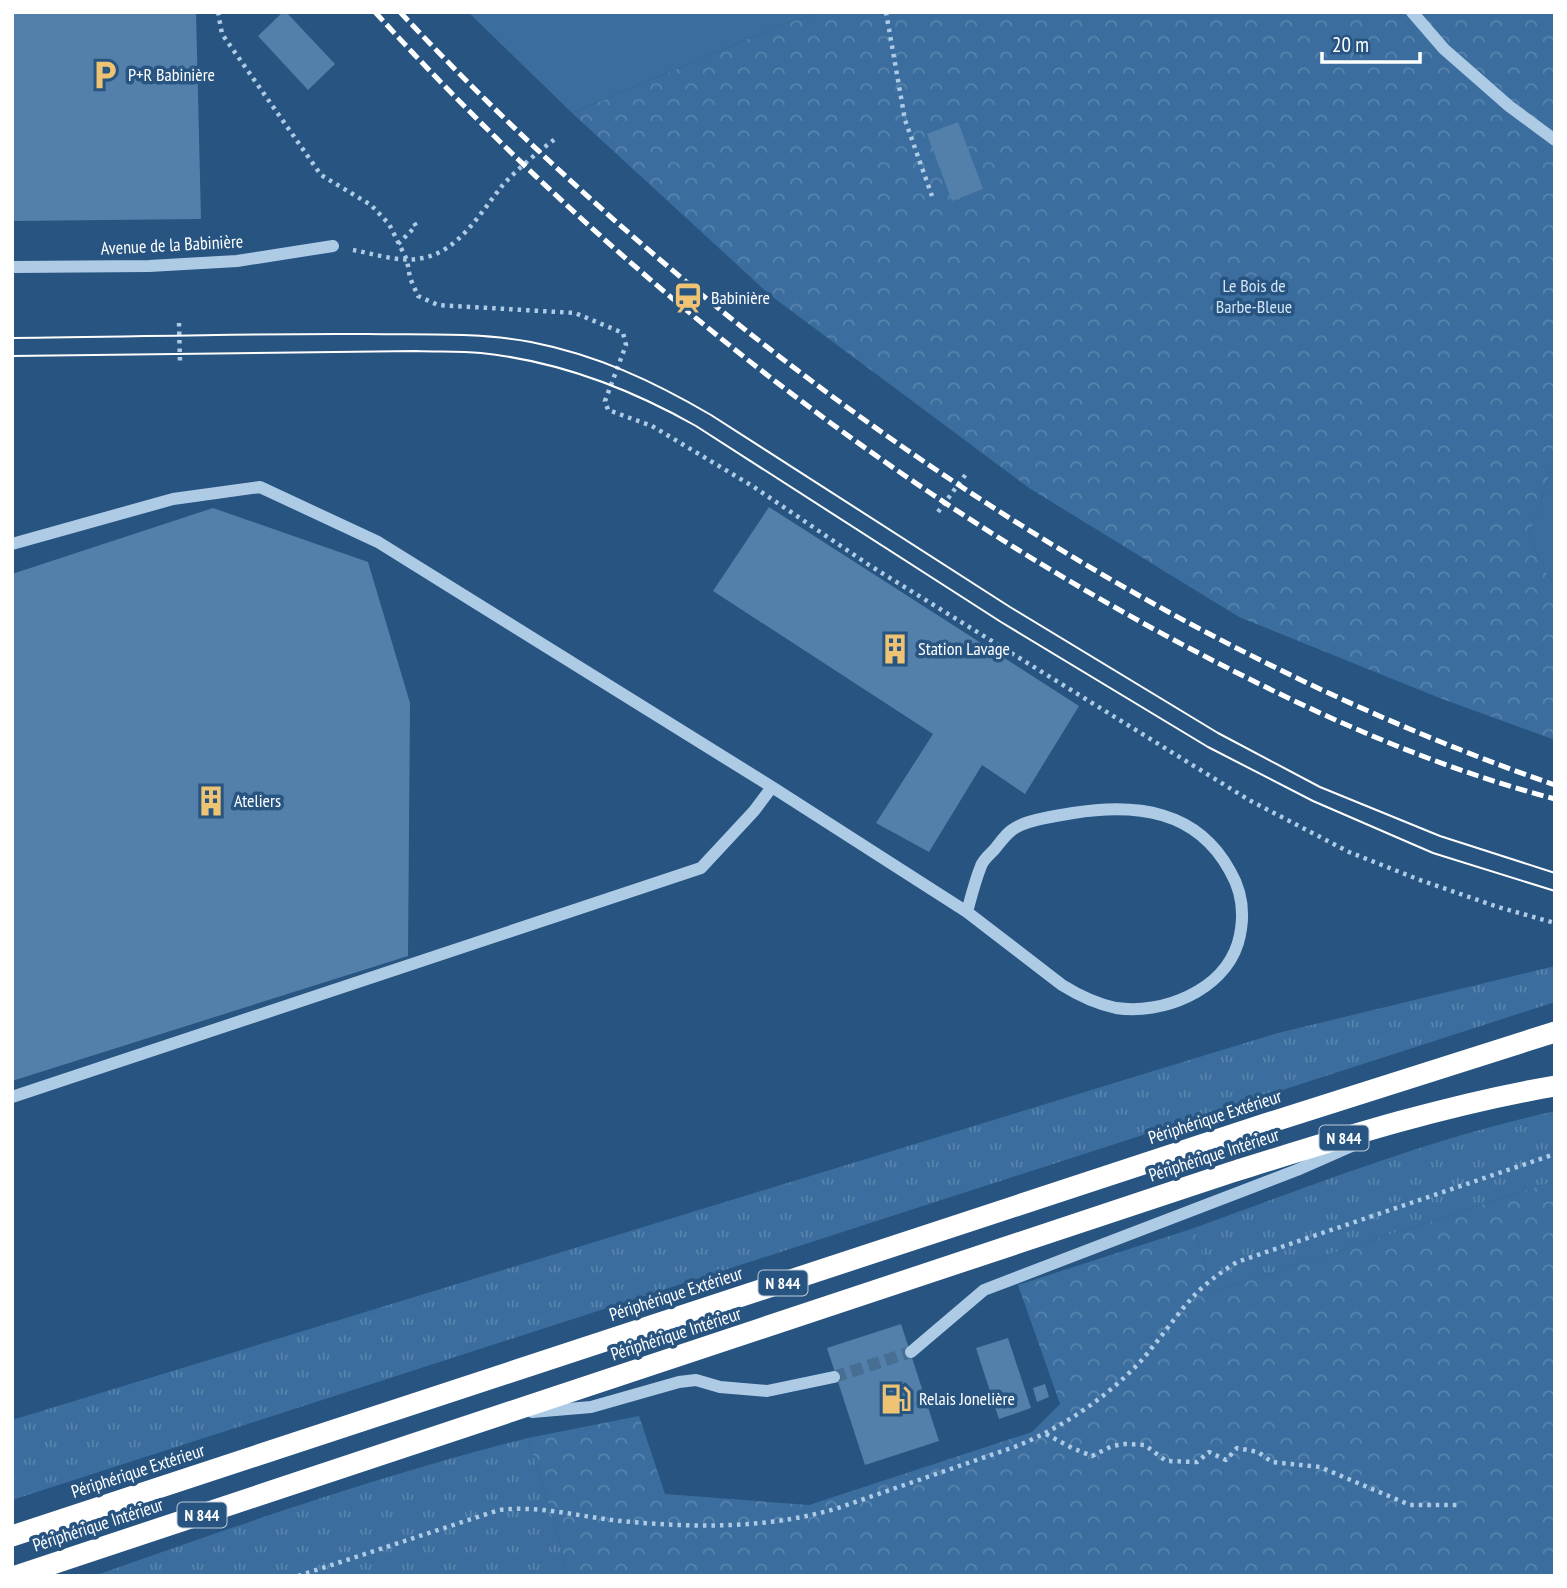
<svg xmlns="http://www.w3.org/2000/svg" width="1567" height="1588" viewBox="0 0 1567 1588" font-family="'PT Sans Narrow',sans-serif">
<style>
.grass{fill:url(#grass-tufts)}
.forest{fill:url(#forest-crowns)}
.park{fill:#3b6e9e}
.building{fill:#5380ab}
.lines{fill:none;stroke-linecap:round;stroke-linejoin:round}
.minor-tunnel{stroke:#476e93;stroke-width:12;stroke-dasharray:12 6;stroke-linecap:butt}
.path{stroke:#aecbe6;stroke-width:4.5;stroke-dasharray:3.5 5;stroke-linecap:butt}
.minor{stroke:#aecbe6;stroke-width:12}
.highway{stroke:#fff;stroke-width:21}
.tram{stroke:#fff;stroke-width:2}
.rail{stroke:#fff;stroke-width:5;stroke-dasharray:12 5;stroke-linecap:butt}
.labels{text-anchor:middle;stroke-width:7;stroke-linejoin:round;paint-order:stroke}
.shield{fill:#275480;stroke:#beccd9;stroke-width:2}
.shield-label{font-size:16px;font-weight:bold;fill:#fff}
.poi-label{font-size:18px;fill:#fff;stroke:#275480;text-anchor:start}
.street-label{font-size:18px;fill:#fff;stroke:#275480}
.park-label{font-size:18px;fill:#d1e4f5;stroke:#275480}
</style>
<defs>
<pattern id="grass-tufts" width="24" height="20" patternUnits="userSpaceOnUse" patternTransform="scale(1.75)"><rect width="24" height="20" fill="#3b6e9e"/><path d="M3 7l-1-3M5 7V3M7 7l1-3M15 17l-1-3M17 17v-4M19 17l1-3" fill="none" stroke="#5884ad"/></pattern>
<pattern id="forest-crowns" width="20" height="18" patternUnits="userSpaceOnUse" patternTransform="scale(1.75)"><rect width="20" height="18" fill="#3b6e9e"/><path d="M2 6a3 3 0 1 1 6 0M12 15a3 3 0 1 1 6 0" fill="none" stroke="#5884ad"/></pattern>
</defs>
<rect width="100%" height="100%" fill="#275480"/>
<path class="grass" d="M1555,966V1002L12,1500V1420L1278,1033Z
M1555,1111V1181L1213,1292L1194,1228C1313,1185 1431,1138 1555,1111Z
M528,1438L559,1539L567,1576H94C238,1525 381,1475 528,1438Z"/>
<path class="forest" d="M824,12H1555V459L1529,537L1555,589V740L1437,697L1239,617L1029,488L770,295L572,113L786,23Z
M1555,1181V1576H567L559,1539L528,1438L639,1416L665,1494L809,1505L1032,1432L1060,1404L1018,1285L1194,1228L1213,1292Z"/>
<path class="park" d="M468,12H824L786,23L572,113Z
M1555,459V589L1529,537Z"/>
<path class="building" d="M12,12H196L201,219L12,221Z
M283,12H286L335,64L308,90L258,36Z
M958,122L983,189L952,201L927,134Z
M769,507L1079,706L1025,794L982,765L929,852L876,823L933,734L713,591Z
M213,508L368,562L410,703L408,956L12,1081V574Z
M901,1324L939,1441L865,1465L827,1348Z
M1008,1338L1031,1408L999,1419L976,1348Z
M1045,1384L1049,1397L1037,1402L1033,1388Z"/>
<g class="lines">
<path class="minor-tunnel" d="M834,1377L911,1352"/>
<path class="path" d="M218,12L222,34L321,175L371,205L389,224L407,260L410,278L418,296L438,305L575,313L623,333L626,345L605,401L608,410L652,426L754,487L869,565L1249,800L1349,852L1420,880L1498,907L1555,923
M886,12L905,120L932,196
M398,244L416,226L413,221
M353,250C375,254 400,263 423,258C459,251 481,212 502,186C517,169 537,153 555,139
M179,323L180,363
M938,512L966,474
M1046,1434L1072,1448L1092,1456L1112,1446L1125,1444L1145,1445L1166,1461L1197,1462L1209,1452L1226,1460L1237,1448L1258,1452L1272,1462L1320,1467L1410,1505H1461
M298,1576L499,1510C539,1505 581,1517 621,1521C693,1528 769,1529 838,1508L1017,1446C1063,1427 1106,1398 1140,1362C1158,1342 1173,1319 1191,1299C1204,1284 1220,1273 1237,1262L1555,1154"/>
<path class="minor" d="M1412,12L1444,49L1509,106L1555,140
M12,267L149,266L237,261L333,246
M12,544L173,499L260,487L378,542L772,787L754,811L701,868L12,1097
M772,787L967,912L1062,985C1078,995 1097,1004 1116,1008C1162,1015 1223,991 1238,943C1245,918 1243,893 1230,871C1197,810 1136,803 1073,813C1056,816 1025,820 1012,830C1005,835 999,844 994,850C989,855 983,860 981,866C975,881 971,897 967,912
M911,1352L984,1290L1297,1170L1363,1141
M532,1412L591,1407L679,1382L696,1380L720,1387L767,1391L834,1377"/>
<path class="highway" d="M12,1536L1265,1124L1555,1032
M16,1576L1232,1172C1338,1139 1444,1105 1555,1086"/>
<path class="tram" d="M12,338C130,337 249,333 367,334C421,335 478,332 531,342C597,355 653,381 711,415L1010,607L1218,733L1320,787L1440,836L1555,873
M12,356L416,351C437,352 459,351 481,353C558,361 629,388 696,426L1001,622L1208,747L1313,801L1433,853L1555,891"/>
<path class="rail" d="M375,12C608,268 883,486 1189,648C1309,711 1424,764 1555,799
M400,12C713,346 1121,634 1555,785"/>
</g>
<defs>
<g id="parking-bare" transform="scale(2.415)"><path d="M-3.5-5.5H1a3.5 3.5 0 0 1 0 7H-1V5.5H-3.5ZM-1-3.4V-.6H.8a1.4 1.4 0 0 0 0-2.8Z" fill="#eec374" stroke="#275480" stroke-width="2.5" paint-order="stroke"/></g>
<g id="station-bare" transform="scale(2.415)"><path d="M-3-6H3Q5-6 5-4V2Q5 4 3 4L4.5 6H3L1.5 4h-3L-3 6H-4.5L-3 4Q-5 4-5 2V-4Q-5-6-3-6ZM-3.5-4v3h7v-3ZM-3.5 1v1.5H-2V1ZM2 1v1.5H3.5V1Z" fill="#eec374" stroke="#275480" stroke-width="2.5" paint-order="stroke"/></g>
<g id="building-bare" transform="scale(2.415)"><path d="M-4-6H4V6H1V3H-1V6H-4ZM-2.5-4.3h1.7v1.8h-1.7ZM.8-4.3h1.7v1.8H.8ZM-2.5-1h1.7V.8h-1.7ZM.8-1h1.7V.8H.8Z" fill="#eec374" stroke="#275480" stroke-width="2.5" paint-order="stroke"/></g>
<g id="fuel-bare" transform="scale(2.415)"><path d="M-5.5-6h7V0h2V4h1.3V-2.5L3-4.5l.8-.8L6-3V5H2.5V1h-1V6h-7ZM-4.2-4.7v3.2H.2V-4.7Z" fill="#eec374" stroke="#275480" stroke-width="2.5" paint-order="stroke"/></g>
</defs>
<g fill-rule="evenodd">
<use href="#parking-bare" x="105" y="75"/>
<use href="#station-bare" x="688" y="298"/>
<use href="#building-bare" x="895" y="649"/>
<use href="#building-bare" x="211" y="801"/>
<use href="#fuel-bare" x="896" y="1399"/>
</g>
<g class="labels">
<g class="shield">
<rect x="1319.5" y="1125.5" width="49" height="25" rx="5"/>
<rect x="758.5" y="1270.5" width="49" height="25" rx="5"/>
<rect x="177.5" y="1502.5" width="49" height="25" rx="5"/>
</g>
<g class="shield-label">
<text x="1344" y="1144">N 844</text>
<text x="783" y="1289">N 844</text>
<text x="202" y="1521">N 844</text>
</g>
<g class="poi-label">
<text x="128" y="81">P+R Babinière</text>
<text x="711" y="304">Babinière</text>
<text x="918" y="655">Station Lavage</text>
<text x="234" y="807">Ateliers</text>
<text x="919" y="1405">Relais Jonelière</text>
</g>
<g class="street-label">
<text transform="translate(172 245) rotate(-3)" y="6">Avenue de la Babinière</text>
<text transform="translate(1215 1117) rotate(-18)" y="6">Périphérique Extérieur</text>
<text transform="translate(1214 1155) rotate(-18)" y="6">Périphérique Intérieur</text>
<text transform="translate(676 1294) rotate(-18)" y="6">Périphérique Extérieur</text>
<text transform="translate(676 1334) rotate(-18)" y="6">Périphérique Intérieur</text>
<text transform="translate(138 1471) rotate(-18)" y="6">Périphérique Extérieur</text>
<text transform="translate(98 1525) rotate(-18)" y="6">Périphérique Intérieur</text>
</g>
<g class="park-label">
<text x="1254" y="292">Le Bois de<tspan x="1254" dy="21">Barbe-Bleue</tspan></text>
</g>
</g>
<rect width="1567" height="1588" fill="none" stroke="#ffffff" stroke-width="28"/>
<path d="M1322 52v10h98v-10" fill="none" stroke="#ffffff" stroke-width="3.5"/>
<text x="1332" y="52" font-size="21" fill="#ffffff" stroke="#275480" stroke-width="5" paint-order="stroke">20 m</text>
</svg>
